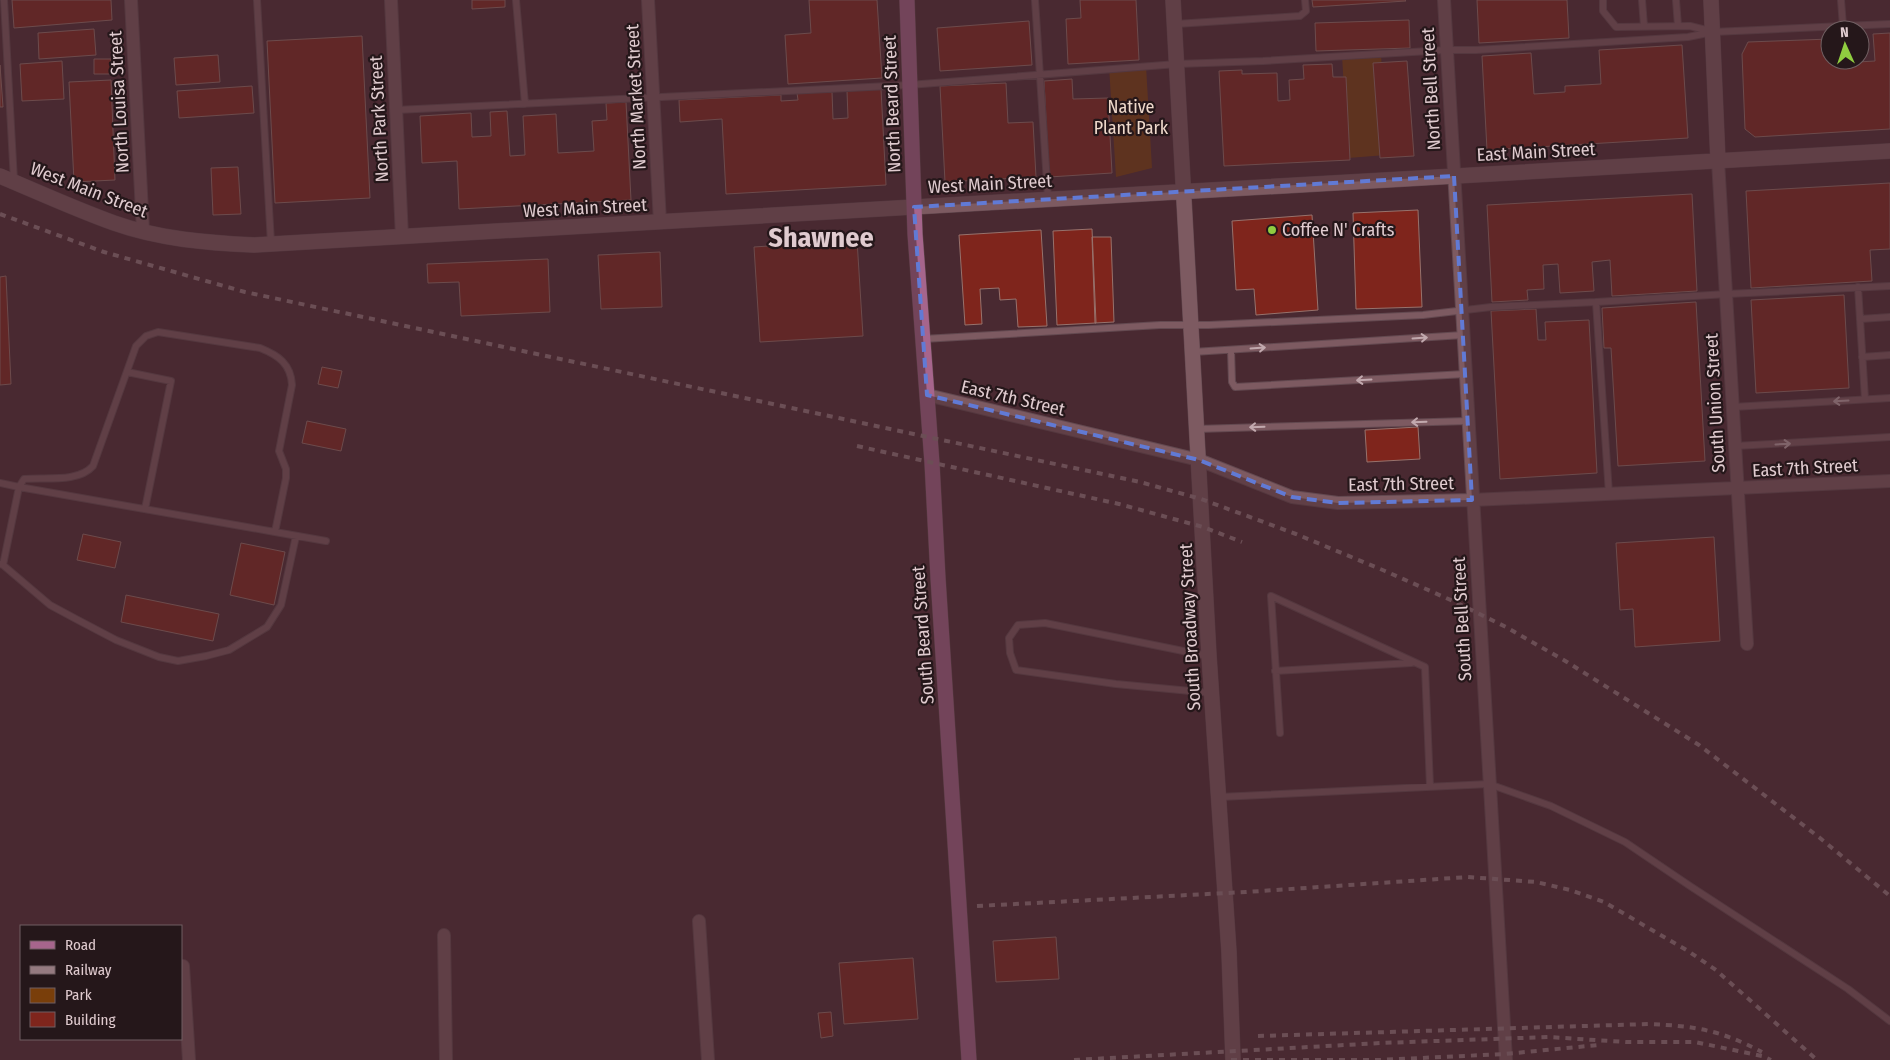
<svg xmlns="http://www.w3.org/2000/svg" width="1890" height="1060" viewBox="0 0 1890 1060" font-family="'Fira Sans Condensed',sans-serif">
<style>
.green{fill:#793e0a}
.building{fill:#7f251c;stroke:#97726c}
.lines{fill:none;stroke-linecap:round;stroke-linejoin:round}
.lane-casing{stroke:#634950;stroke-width:8}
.street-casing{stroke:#634950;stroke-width:14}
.secondary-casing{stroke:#634950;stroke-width:16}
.primary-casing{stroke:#634950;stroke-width:16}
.lane{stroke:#7d5a61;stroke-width:6}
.street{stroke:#7d5a61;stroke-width:12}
.secondary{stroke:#7d5a61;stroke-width:15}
.primary{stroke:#a6658c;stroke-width:15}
.rail{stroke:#957a80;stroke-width:4;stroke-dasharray:6 6;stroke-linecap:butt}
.oneway{stroke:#c2a9ae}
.marked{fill:none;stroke:#617ad5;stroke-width:4;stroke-dasharray:10 6;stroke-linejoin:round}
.poi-dot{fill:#90cd40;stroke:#25171a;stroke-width:2}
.labels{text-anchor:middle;stroke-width:4.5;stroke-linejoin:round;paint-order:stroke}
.street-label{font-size:18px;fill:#e0cbcf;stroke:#25171a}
.park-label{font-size:18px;fill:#efd9cb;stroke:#25171a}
.poi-label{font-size:18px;fill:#e0cbcf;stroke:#25171a;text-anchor:start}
.town-label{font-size:28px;font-weight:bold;fill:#e0cbcf;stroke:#25171a}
</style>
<rect width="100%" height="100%" fill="#492931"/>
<path class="green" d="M1381,53L1386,155L1348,158L1342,55Z
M1109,66H1146L1152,168L1116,177Z"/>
<path class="building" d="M12,0H111L112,20L14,28Z
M472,0H505V7L472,9Z
M809,0H877L882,78L788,84L785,35L811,33Z
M1080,0H1136L1139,60L1068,64L1066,19L1081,18Z
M1312,0H1405L1406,1L1313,7Z
M1477,0H1567L1569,38L1479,43Z
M1409,20L1410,48L1316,51L1315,23Z
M1029,21L1032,65L940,71L937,28Z
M94,29L96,55L39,59L38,33Z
M1890,33V129L1755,137L1745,129L1742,54L1748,42L1830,39V60H1840V63L1875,61L1873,34Z
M362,36L370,198L275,203L267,41Z
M1682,45L1688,138L1487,150L1482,56L1531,53L1534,94L1565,92V86L1601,84L1599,50Z
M218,55L220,82L176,85L174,58Z
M94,59H111L112,74H94Z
M62,61L64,99L22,101L20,64Z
M1407,61L1414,156L1380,158L1373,63Z
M1332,64L1333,77H1346L1350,160L1224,166L1219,71L1242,70V74L1277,73L1278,101L1290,100L1289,80L1304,79L1303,65Z
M0,65L3,107H0Z
M1072,79L1073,99L1108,98L1112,173L1049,177L1044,81Z
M111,80L115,180L74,182L69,82Z
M1006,83L1008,123L1033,122L1036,177L945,182L940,86Z
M252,86L254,113L179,118L177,91Z
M881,89L886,185L726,194L722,119L680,122L679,100L781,95V101L798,100L797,93L832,92L833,119L848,118L847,91Z
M626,102L631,200L459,209L457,161L422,163L420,116L471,113L472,137L491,136L490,112L507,111L510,156L525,155L523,116L556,114L558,153L594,151L592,121L607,120L606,103Z
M238,167L241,214L213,215L211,168Z
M1890,183V249L1870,250L1872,281L1751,288L1746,191Z
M1692,194L1697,291L1612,296L1610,260L1592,262L1594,291L1560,293L1558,264L1543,265L1544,289L1527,290L1528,300L1492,302L1487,205Z
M1418,210L1422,307L1356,309L1353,213Z
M1312,215L1318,310L1256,315L1254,289L1236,290L1232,221Z
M1092,229L1096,323L1057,325L1053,231Z
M1041,230L1047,326L1018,327L1016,299L1000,300L999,288L980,289L982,324L965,325L959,235Z
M1092,237H1111L1114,322L1095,323Z
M857,240L863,336L760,342L754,247Z
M660,252L662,307L601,309L598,255Z
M548,259L550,312L461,316L459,282L428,283L427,264Z
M6,276L11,384L0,385V277Z
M1844,295L1849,388L1756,393L1751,300Z
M1696,302L1705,461L1618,466L1611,348H1604L1602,308Z
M1536,309L1538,340H1546L1545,322L1589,320L1597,473L1500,479L1491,311Z
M322,367L342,371L338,388L318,384Z
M307,421L346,429L341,451L302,443Z
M1418,427L1420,459L1367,462L1365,430Z
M83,534L121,542L115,568L77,560Z
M1714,537L1720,641L1635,647L1633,609L1620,610L1616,543Z
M241,543L285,552L274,605L230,595Z
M126,595L219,614L213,641L121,622Z
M1056,937L1059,979L996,982L993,941Z
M913,958L918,1019L844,1024L839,963Z
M831,1012L833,1036L821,1038L818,1013Z"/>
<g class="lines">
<g class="lane-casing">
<path id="lane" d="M4,0L14,181
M257,0L271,243
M516,0L525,104
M1035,0L1048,198
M1603,0V11L1616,27L1690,26L1710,31
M1642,0L1644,26
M1676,0L1678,26
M1176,24L1300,16L1306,11L1305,0
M1843,26L1890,24
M396,110L909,85L1177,64L1263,61L1446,50H1476L1688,37L1713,32L1843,26L1841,0
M1858,287L1865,399
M1596,302L1727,294L1890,286
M1860,319L1890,317
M923,339L1160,325H1209L1423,315L1491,307L1596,302L1609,494
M1231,350L1232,382L1235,387L1465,374
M1193,352L1463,335
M1862,357L1890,355
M127,372L171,381L145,509
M1733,407L1890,398
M1197,429L1468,421
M1735,446L1890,437
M0,483L19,487L3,565L0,564
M275,532L286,478V469L279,451L292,385C291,364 278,355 260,348L158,332L146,336L136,346L93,466C78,483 45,477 24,479L19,487L275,532L326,541
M3,565L50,605L76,619L116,640L159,657L178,661L206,656L229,650L267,627L281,605L296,536
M1208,656L1045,623L1018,625L1009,638L1010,653L1016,670L1116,684L1212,693
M1275,671L1411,663
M1280,733L1271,596L1425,667L1430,786
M1220,797L1489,784L1551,806L1625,842L1690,886L1848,989L1890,1021"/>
</g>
<g class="street-casing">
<path id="street" d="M131,0L143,231
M391,0L402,237
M648,0L660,222
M1444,0L1506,1060
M1718,161L1747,644
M927,395L1199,460L1292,497L1338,503L1472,500L1890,481
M699,921L708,1060
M444,935L446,1060
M183,966L189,1060"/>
</g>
<g class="secondary-casing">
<path id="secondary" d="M1173,0L1209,656L1229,952L1233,1060
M1711,0L1718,161
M0,176C38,192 75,209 114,223C159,239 207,243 254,245L1890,151"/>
</g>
<g class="primary-casing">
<path id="primary" d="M907,0L915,234L932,463L938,578L969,1060"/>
</g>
<use href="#lane" class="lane"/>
<use href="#street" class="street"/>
<use href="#secondary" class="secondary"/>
<use href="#primary" class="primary"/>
<path class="rail" d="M0,214L104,252L245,292L1140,482L1201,499L1296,534L1385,571L1453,601L1506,627L1567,662L1699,745L1820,838L1890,896
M857,446L1119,504L1203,527L1242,542
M977,906L1246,892L1468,877L1536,882L1570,890L1604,902L1688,951L1716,970L1817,1060
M1258,1036L1649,1024C1695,1026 1720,1030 1762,1052
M1074,1060L1381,1043L1548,1037L1626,1042H1695L1762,1056L1771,1060
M1231,1060H1379L1505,1054L1598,1045"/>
</g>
<defs><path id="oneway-shaft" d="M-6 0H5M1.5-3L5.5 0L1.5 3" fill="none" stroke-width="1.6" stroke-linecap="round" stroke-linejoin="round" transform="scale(1.25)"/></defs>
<g class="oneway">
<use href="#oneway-shaft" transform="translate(1420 338) rotate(-4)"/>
<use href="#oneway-shaft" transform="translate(1258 348) rotate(-4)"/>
<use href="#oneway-shaft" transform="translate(1364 380) rotate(177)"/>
<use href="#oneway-shaft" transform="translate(1841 401) rotate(177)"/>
<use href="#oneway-shaft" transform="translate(1419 422) rotate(178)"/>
<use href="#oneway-shaft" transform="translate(1257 427) rotate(178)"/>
<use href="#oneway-shaft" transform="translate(1783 444) rotate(-3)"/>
</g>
<path d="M0 0H1890V1060H0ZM1454,176L1472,500L1338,503L1292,497L1199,460L927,395L914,207Z" fill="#492931" fill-opacity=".55" fill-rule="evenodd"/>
<path class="marked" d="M1454,176L1472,500L1338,503L1292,497L1199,460L927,395L914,207Z"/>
<circle class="poi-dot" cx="1272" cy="230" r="5"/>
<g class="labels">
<g class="street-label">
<text transform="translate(1431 89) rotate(-93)" y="6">North Bell Street</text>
<text transform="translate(636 97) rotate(-93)" y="6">North Market Street</text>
<text transform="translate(119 102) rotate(-93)" y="6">North Louisa Street</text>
<text transform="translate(892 104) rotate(-92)" y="6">North Beard Street</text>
<text transform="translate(379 119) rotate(-93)" y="6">North Park Street</text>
<text transform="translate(1536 152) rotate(-3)" y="6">East Main Street</text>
<text transform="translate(990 184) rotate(-3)" y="6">West Main Street</text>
<text transform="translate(89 190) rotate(21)" y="6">West Main Street</text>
<text transform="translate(585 208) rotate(-3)" y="6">West Main Street</text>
<text transform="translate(1013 398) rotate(13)" y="6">East 7th Street</text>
<text transform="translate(1715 403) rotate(-93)" y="6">South Union Street</text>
<text transform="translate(1805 468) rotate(-3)" y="6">East 7th Street</text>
<text transform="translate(1401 484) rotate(-1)" y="6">East 7th Street</text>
<text transform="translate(1462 619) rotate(-93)" y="6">South Bell Street</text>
<text transform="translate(1190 627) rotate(-93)" y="6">South Broadway Street</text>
<text transform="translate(923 635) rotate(-94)" y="6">South Beard Street</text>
</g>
<g class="park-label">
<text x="1131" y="113">Native<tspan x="1131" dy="21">Plant Park</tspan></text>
</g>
<g class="poi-label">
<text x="1282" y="236">Coffee N' Crafts</text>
</g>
<g class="town-label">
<text x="821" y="247">Shawnee</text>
</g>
</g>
<rect x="20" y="925" width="162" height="115" fill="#25171a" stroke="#705f62"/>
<rect x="30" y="941" width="25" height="8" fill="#a6658c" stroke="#705f62"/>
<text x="65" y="950" font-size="15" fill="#e0cbcf">Road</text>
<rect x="30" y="966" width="25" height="8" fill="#957a80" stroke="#705f62"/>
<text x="65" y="975" font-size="15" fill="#e0cbcf">Railway</text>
<rect x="30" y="988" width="25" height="15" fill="#793e0a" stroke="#705f62"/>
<text x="65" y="1000" font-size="15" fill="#e0cbcf">Park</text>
<rect x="30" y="1012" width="25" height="15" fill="#7f251c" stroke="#705f62"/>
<text x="65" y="1025" font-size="15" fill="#e0cbcf">Building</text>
<g transform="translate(1845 45) rotate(357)"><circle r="24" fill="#25171a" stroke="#705f62"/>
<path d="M0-4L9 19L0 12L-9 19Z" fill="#90cd40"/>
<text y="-8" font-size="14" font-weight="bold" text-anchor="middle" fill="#e0cbcf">N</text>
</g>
</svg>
